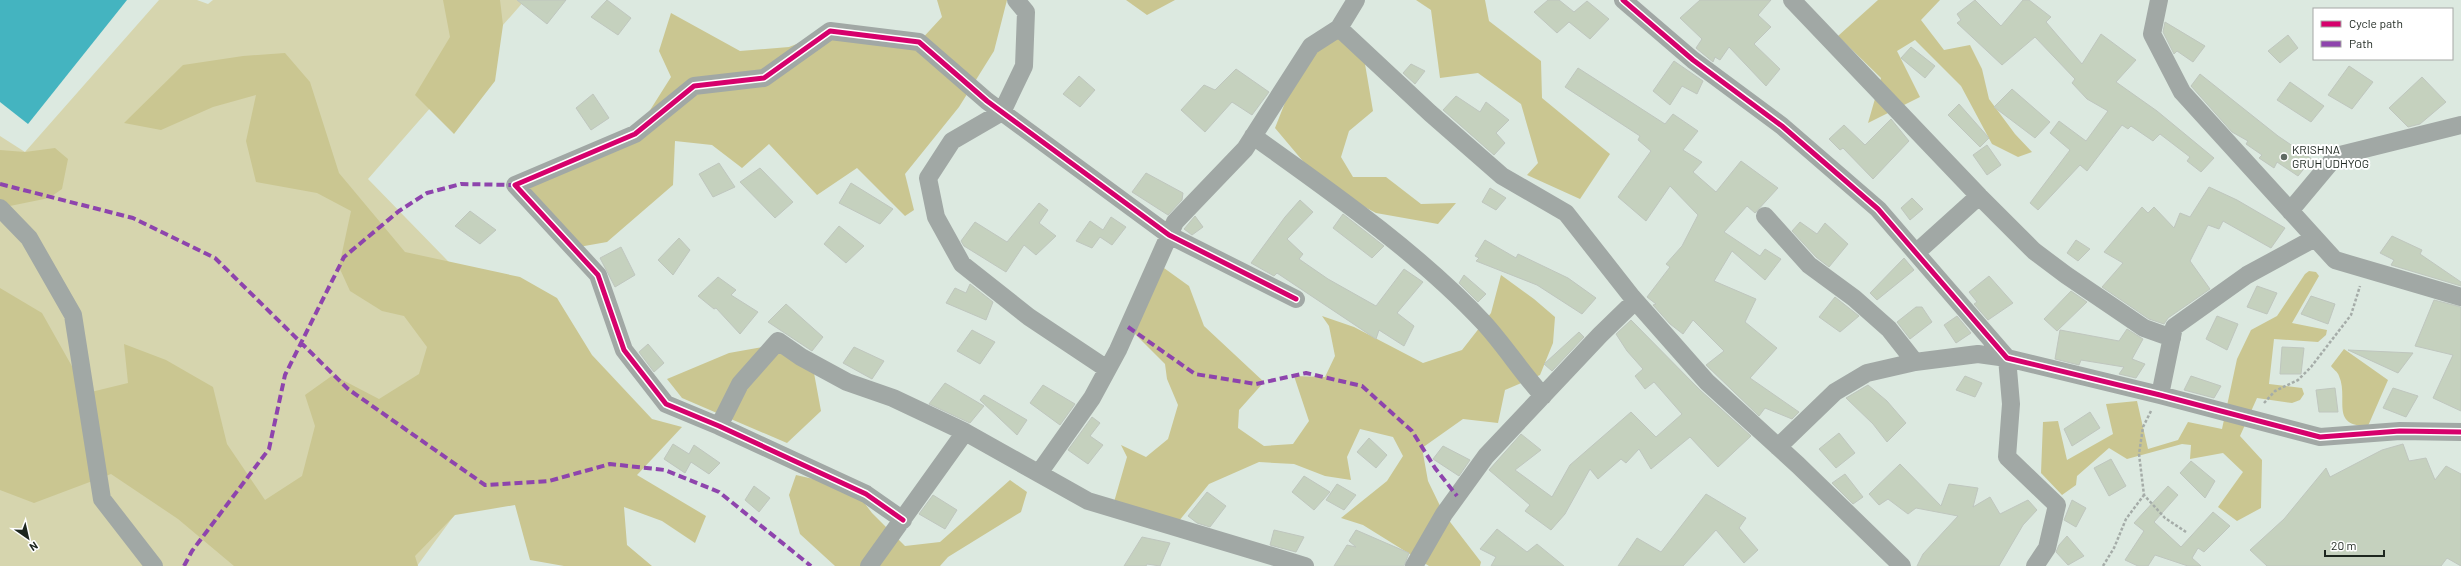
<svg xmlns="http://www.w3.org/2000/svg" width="2461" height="566" viewBox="0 0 2461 566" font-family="Barlow,sans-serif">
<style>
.green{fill:#d6d5ae}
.forest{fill:#cac691}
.water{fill:#44b4c0}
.building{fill:#c5d1be;stroke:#bfc6be}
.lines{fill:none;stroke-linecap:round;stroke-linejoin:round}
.path{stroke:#a5aca8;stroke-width:2.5;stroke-dasharray:3 2;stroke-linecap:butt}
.street{stroke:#a1a8a5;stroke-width:18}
.quiet{stroke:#8e44ad;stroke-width:4;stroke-dasharray:8 4;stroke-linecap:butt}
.cycleway-casing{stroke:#fff;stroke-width:8}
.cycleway{stroke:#d6006c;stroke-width:5}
.poi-dot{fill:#606a63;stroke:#fff;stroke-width:1.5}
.labels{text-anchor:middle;stroke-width:4;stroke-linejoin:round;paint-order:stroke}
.poi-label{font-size:12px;fill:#1d261f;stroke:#fff;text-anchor:start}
</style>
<rect width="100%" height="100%" fill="#dce9e0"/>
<path class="green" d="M159,0H197L208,4L213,0H525L368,179L558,374L417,566H0V136L25,152Z"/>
<path class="forest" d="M443,0H500L503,25L495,81L454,134L415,95L450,37Z
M937,0H1007L994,51L959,107L905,174L914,210L905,216L857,168L817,195L769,144L742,168L712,145L675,141L673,185L607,242L573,248L515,185L635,134L671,77L659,51L671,13L740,51L789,47L830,31L919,42L942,17Z
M1126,0H1175L1147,15Z
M1416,0H1485L1489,21L1541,61L1542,98L1610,154L1580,199L1527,175L1538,163L1521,104L1478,73L1440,78L1431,10Z
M1878,0H1940L1921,20L1944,50L1970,45L1982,69L1989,99L2015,134L2032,152L2018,157L1992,144L1961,86L1915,40L1897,51L1920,97L1868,123L1881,78L1838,36Z
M1339,28L1365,64L1373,111L1349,131L1341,157L1353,177H1386L1421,204L1456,203L1438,224L1376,213L1323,185L1275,128L1301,62Z
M285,53L310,82L339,173L405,252L520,277L557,298L592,355L652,419L682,427L637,475L706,516L695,543L662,521L624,507L627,545L652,566H564L530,560L515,505L455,515L415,556L418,566H234L178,519L111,474L34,503L0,490V288L42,313L87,393L128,383L124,344L166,360L213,387L227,444L265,500L302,476L315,426L305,395L333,375L379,399L419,374L427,347L404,316L382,311L350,291L339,267L351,211L317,193L256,182L246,141L256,95L213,107L161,130L124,123L183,65L243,56Z
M55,148L68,159L62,189L49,198L0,208V150L25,152Z
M1157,263L1189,286L1204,326L1264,382L1239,410L1238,428L1264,446L1293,444L1309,421L1294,376L1325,377L1335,356L1329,326L1322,316L1354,327L1423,363L1462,350L1491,313L1501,275L1534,299L1555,317L1553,343L1540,375L1505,390L1498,423L1463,419L1422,448L1428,481L1444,514L1481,562L1480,566H1429L1363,525L1341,518L1387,481L1403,456L1393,437L1360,429L1347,457L1351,480L1325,476L1294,464L1259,462L1209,484L1174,527L1114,502L1127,457L1121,445L1146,457L1168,439L1178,405L1167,379L1165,364L1128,327Z
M2309,271L2316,272L2319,276L2292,323L2327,330L2326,335L2318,342L2274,339L2269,384L2302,388L2304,394L2300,400L2292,403L2257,398L2240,436L2262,460L2261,508L2237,521L2218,507L2243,472L2223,453L2190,459L2191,445L2182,444L2127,459L2109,448L2077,476L2076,485L2062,495L2041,473L2043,422L2058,421L2067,460L2113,434L2106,404L2137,401L2148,449L2178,440L2188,422L2222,429L2237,359L2251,330L2277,316L2305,274Z
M774,345L814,373L821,411L787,443L682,398L667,379L729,353Z
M2344,349L2388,380L2368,426C2329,427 2349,398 2339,376C2338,372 2333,369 2331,366Z
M796,475L853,488L872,513L905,546L940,542L1010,480L1027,492L1021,512L948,557L940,566H835L800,534L789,495Z"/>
<path class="water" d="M0,0H127L28,124L0,102Z"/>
<path class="building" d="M517,0H566L547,24Z
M607,0L631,18L618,35L591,17Z
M1548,0H1559L1574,12L1587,1L1609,19L1590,39L1569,22L1557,33L1534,12Z
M1700,0H1771L1758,15L1771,27L1754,44L1780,69L1766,86L1729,47L1720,60L1715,57L1713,62L1696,48L1702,39L1680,18Z
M1975,0L2001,26L2023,0H2029L2051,17L2046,22L2082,64L2101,34L2136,60L2116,82L2157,111L2214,158L2201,172L2187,161L2190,157L2160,134L2153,141L2131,126L2128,129L2122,125L2087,171L2080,165L2038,210L2030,203L2070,150L2050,133L2059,121L2086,141L2108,111L2087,99L2072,83L2075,79L2035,37L2002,65L1957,23L1961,20L1957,14Z
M2165,22L2205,46L2193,62L2177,51L2174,54L2163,32Z
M2288,35L2298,48L2280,63L2268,51Z
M1911,47L1935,66L1925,78L1901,58Z
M1674,61L1703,81L1697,94L1682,86L1670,105L1653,91Z
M1411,64L1425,71L1415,84L1403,73Z
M2349,66L2373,82L2352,109L2328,95Z
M1578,68L1665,124L1673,114L1698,131L1683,150L1702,162L1693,172L1716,192L1741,161L1778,188L1755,213L1747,206L1724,232L1760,256L1765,249L1781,259L1765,280L1732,251L1714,281L1756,299L1745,322L1777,348L1750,378L1799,412L1792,419L1765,408L1759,416L1706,365L1724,351L1693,320L1683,334L1670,324L1653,305L1656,304L1647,297L1670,267L1666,264L1682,246L1698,215L1670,186L1646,221L1618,197L1651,151L1638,140L1640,136L1565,87Z
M1236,69L1269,92L1252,115L1232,102L1205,132L1181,110L1204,85L1215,90Z
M2200,74L2278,136L2312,159L2298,176L2277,162L2274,168L2259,158L2262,155L2246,144L2248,141L2232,132L2191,86Z
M1079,76L1095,90L1080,107L1063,94Z
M2422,77L2446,102L2420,124L2408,127L2389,108Z
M2290,82L2324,106L2311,122L2277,100Z
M2012,89L2050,122L2035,138L1994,107Z
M593,94L609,118L591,130L576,108Z
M1456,96L1480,112L1486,102L1509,120L1496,133L1505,143L1494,155L1443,110Z
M1959,104L1989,138L1980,147L1948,115Z
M1891,119L1909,141L1873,179L1843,148L1840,150L1829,139L1844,125L1865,145Z
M1987,145L2001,165L1987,175L1973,155Z
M719,163L735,187L713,197L699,174Z
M760,168L793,202L775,218L740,182Z
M1146,173L1183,193L1182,200L1168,215L1132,192Z
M851,183L893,209L880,224L839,203Z
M2209,187L2237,200L2285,228L2271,248L2223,221L2219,229L2208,225L2190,261L2210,289L2168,318L2164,324L2149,319L2102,287L2123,263L2104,252L2142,207L2148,213L2154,207L2174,228L2180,213L2190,217Z
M1490,188L1506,198L1496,210L1482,202Z
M1912,198L1923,209L1910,220L1901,208Z
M1300,200L1313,212L1287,239L1303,254L1299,259L1328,279L1376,306L1404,269L1423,282L1397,313L1414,326L1404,346L1379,330L1376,339L1277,273L1274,276L1251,263L1285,217Z
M1039,203L1048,210L1039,223L1056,236L1036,255L1024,245L1006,272L964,246L961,241L975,222L1007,242Z
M470,211L496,230L480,244L455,226Z
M1343,214L1384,246L1372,258L1333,228Z
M1195,216L1203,227L1192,235L1184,229Z
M1111,217L1126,227L1112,245L1100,237L1092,248L1076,241L1090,221L1103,230Z
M1800,222L1817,234L1825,223L1848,244L1829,267L1816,257L1792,231Z
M839,226L864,246L846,263L824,244Z
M2392,236L2422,250L2420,254L2461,282V286L2391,265L2394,260L2380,253Z
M679,238L690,250L673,275L658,260Z
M1485,240L1516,258L1518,254L1568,278L1596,298L1582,314L1537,285L1476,261L1479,258L1475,256Z
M2076,240L2090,249L2078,261L2067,253Z
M621,247L635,275L615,287L600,258Z
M1904,258L1914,270L1877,300L1870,293Z
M1464,275L1486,294L1478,302L1459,283Z
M1989,276L2013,303L1988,320L1974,304L1977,302L1969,292Z
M718,277L736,290L731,295L758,312L740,334L716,308L714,309L698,296Z
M970,284L993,302L986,320L946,303L955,288L966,293Z
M2257,286L2277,293L2267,314L2247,307Z
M2071,291L2087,302L2057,331L2044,319Z
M2311,296L2335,304L2328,324L2301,314Z
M1835,297L1859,316L1840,332L1819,317Z
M2434,300L2461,307V411L2433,398L2453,355L2415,346Z
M786,304L823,337L812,351L768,322Z
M1916,307H1922L1932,322L1910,339L1897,322Z
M1957,316L1971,333L1956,343L1944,325Z
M2217,316L2238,324L2227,350L2206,339Z
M1631,320L1700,390L1751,436L1718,467L1690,437L1651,469L1639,449L1626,463L1621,459L1598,479L1590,469L1565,514L1551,530L1525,511L1530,505L1489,470L1521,434L1541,450L1515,470L1552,497L1570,465L1631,412L1656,437L1682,414L1654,382L1645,389L1635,376L1643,369L1627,351L1616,334Z
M2127,329L2143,339L2132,359L2145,364L2136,378L2119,374L2124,367L2081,360L2079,365L2055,359L2060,330L2119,341Z
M972,330L995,342L980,364L957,351Z
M1579,332L1584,337L1552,371L1544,364Z
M648,344L664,363L654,372L639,352Z
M854,347L884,361L872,379L843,363Z
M2282,347L2304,348L2301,374H2280Z
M2348,350L2413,353L2398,373Z
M1965,376L1982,383L1975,397L1956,390Z
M2191,376L2221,386L2214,398L2184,390Z
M945,383L984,406L970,423L929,404Z
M1043,385L1075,404L1060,425L1030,403Z
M1868,385L1887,401L1906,423L1887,442L1873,424L1846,398Z
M2335,388L2338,412H2319L2316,390Z
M2393,388L2418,396L2406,417L2383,408Z
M984,395L1027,420L1017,435L980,400Z
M2090,412L2100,428L2072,446L2064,429Z
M1092,417L1100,423L1090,436L1103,445L1088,464L1068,450Z
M1839,433L1855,453L1836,468L1819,449Z
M1369,438L1387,455L1376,468L1357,452Z
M673,444L689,454L694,445L720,463L709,474L691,462L685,473L664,459Z
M2403,444L2409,461L2426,458L2435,480L2446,466L2461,474V566L2447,558L2441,566H2267L2250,550L2284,519L2326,468L2330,477L2382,450Z
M1443,446L1470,460L1459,476L1433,459Z
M2111,459L2126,486L2109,496L2094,468Z
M2191,461L2215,481L2205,498L2180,473Z
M1900,464L1941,506L1949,484L1978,488L1973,507L1990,497L2000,514L2028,500L2037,510L2023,525L1999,566H1917L1923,554L1958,516L1916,508L1908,514L1888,499L1879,505L1869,494Z
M1845,474L1863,497L1853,504L1832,483Z
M1304,476L1330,492L1314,510L1292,492Z
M1337,484L1356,495L1344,510L1326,500Z
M754,486L770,498L759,512L745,500Z
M2168,486L2178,495L2154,522L2181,547L2213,512L2230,526L2204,552L2198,548L2192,558L2201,566H2188L2155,555L2148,566H2138L2125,560L2144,531L2134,523Z
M1207,492L1226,506L1210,527L1197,523L1188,516Z
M1706,494L1746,518L1739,528L1758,550L1744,563L1716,530L1683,566H1618L1637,538L1661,552Z
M933,495L957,510L945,529L919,514Z
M2072,500L2086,508L2076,527L2064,520Z
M1497,529L1527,552L1537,544L1564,566H1491L1496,557L1480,549Z
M1274,530L1304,537L1296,552L1270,545Z
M1356,530L1409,553L1404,566H1334L1347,545L1356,547L1349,541Z
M2067,536L2084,556L2068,565L2056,552L2059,545Z
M1142,537L1170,543L1160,566L1147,564L1146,566H1124Z"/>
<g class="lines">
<path class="path" d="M2264,403L2275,391L2298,380L2311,367L2351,315L2360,286
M2151,411L2143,427L2139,454L2144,495L2165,518L2186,532
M2103,566L2114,548L2126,519L2144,495"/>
<path class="street" d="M1016,0L1026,12L1024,66L1002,112L952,141L928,178L936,217L962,264L1029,317L1107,369
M1356,0L1339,28L1430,113L1502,176L1566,213L1632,297L1707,382L1798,465L1902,566
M1623,0L1693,60L1782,126L1878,209L2007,358L2160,395L2320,437L2400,431L2461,432
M1792,0L1979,196L1917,252
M2159,0L2152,34L2182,92L2335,260L2461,297
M1253,136C1330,191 1419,253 1484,323C1505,346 1522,373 1543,396
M1979,196L2034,251L2066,275L2144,328L2172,338
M0,208L29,238L73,315L102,499L154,566
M2290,211L2336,156L2461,125
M1765,216L1809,265L1854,298L1889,329L1915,362L1978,354L2007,358L2011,404L2007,457L2057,505L2047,548L2035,566
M2160,395L2174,327L2247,275L2315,238
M719,426L740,384L778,341L801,357L847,382L893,398L965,432L1088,501L1305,566
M1778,447L1835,392L1867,373L1915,362
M1039,473L1092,398L1118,350L1175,222L1245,149L1311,46L1339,28
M903,520L866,494L719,426L666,404L624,350L598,275L515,185L635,134L694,86L764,78L830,31L919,42L987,101L1169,235L1296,299
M869,566L965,432
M1414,566L1444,514L1486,456L1600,335L1635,301"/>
<path class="quiet" d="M0,184L133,218L215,258L348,389L485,485L549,481L610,464L665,470L719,492L811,566
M1128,327L1195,374L1256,384L1306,373L1362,386L1412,431L1435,468L1457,496
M184,566L192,551L269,449L285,375L344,257L399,211L427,193L461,184L515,185"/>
<g class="cycleway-casing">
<path id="cycleway" d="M1623,0L1693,60L1782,126L1878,209L2007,358L2160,395L2320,437L2400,431L2461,432
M903,520L866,494L719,426L666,404L624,350L598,275L515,185L635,134L694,86L764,78L830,31L919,42L987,101L1169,235L1296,299"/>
</g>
<use href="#cycleway" class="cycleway"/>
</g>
<circle class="poi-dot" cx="2284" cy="157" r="4"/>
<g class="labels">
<g class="poi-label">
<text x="2292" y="154">KRISHNA<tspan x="2292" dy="14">GRUH UDHYOG</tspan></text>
</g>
</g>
<rect x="2313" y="8" width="140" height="52" fill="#ffffff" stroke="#a5a8a5"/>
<rect x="2321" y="21" width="20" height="6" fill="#d6006c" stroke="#a5a8a5"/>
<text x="2349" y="28" font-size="12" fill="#1d261f">Cycle path</text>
<rect x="2321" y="41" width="20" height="6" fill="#8e44ad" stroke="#a5a8a5"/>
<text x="2349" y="48" font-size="12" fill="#1d261f">Path</text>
<g transform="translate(28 538) rotate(146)" stroke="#ffffff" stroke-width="3" paint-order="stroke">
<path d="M0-3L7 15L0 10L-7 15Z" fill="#1d261f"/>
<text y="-6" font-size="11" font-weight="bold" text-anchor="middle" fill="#1d261f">N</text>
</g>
<path d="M2325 550v6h59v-6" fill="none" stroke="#1d261f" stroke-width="2"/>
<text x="2331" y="550" font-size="12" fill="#1d261f" stroke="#ffffff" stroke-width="3" paint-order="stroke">20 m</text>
</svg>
